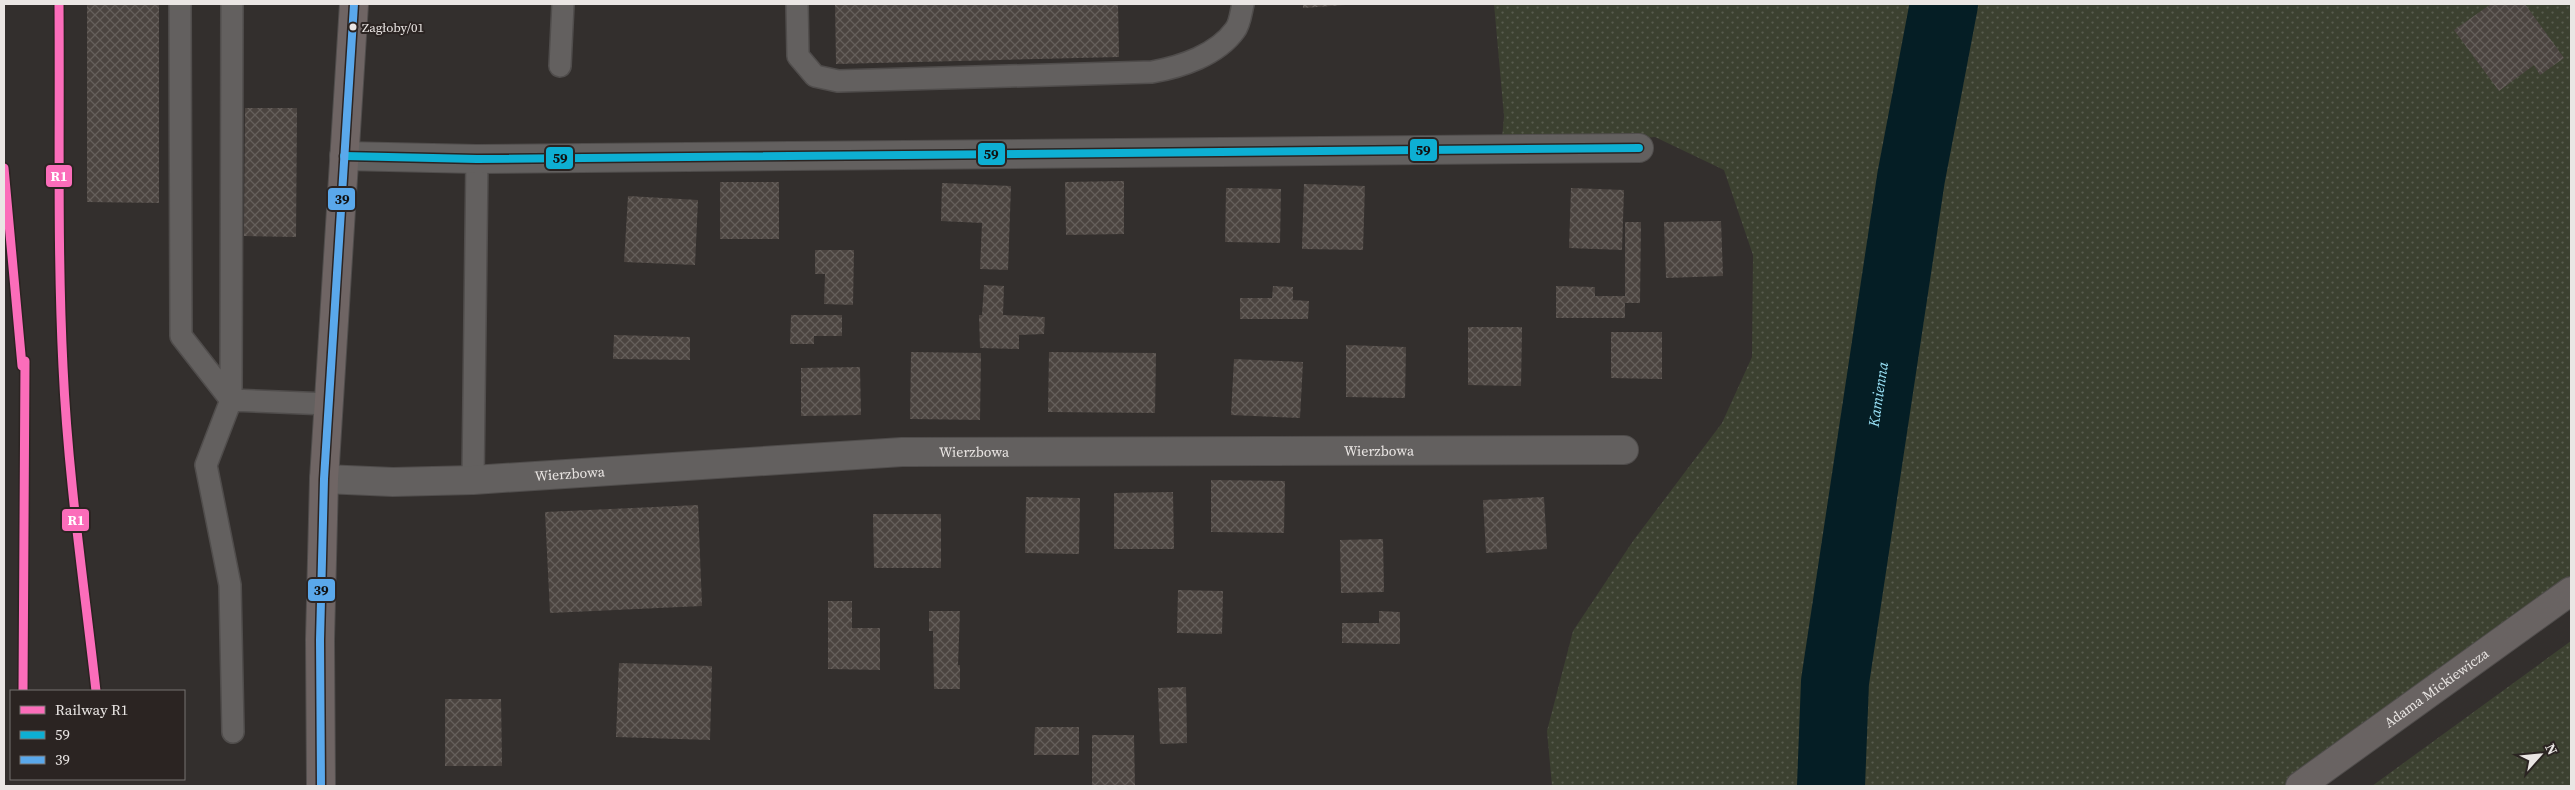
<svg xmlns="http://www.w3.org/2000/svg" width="2575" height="790" viewBox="0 0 2575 790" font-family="'Source Serif 4',serif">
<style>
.grass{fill:url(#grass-dots)}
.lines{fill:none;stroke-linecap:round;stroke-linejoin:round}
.river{stroke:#051e25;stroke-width:68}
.building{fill:url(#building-cross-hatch)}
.lane-casing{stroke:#504d4c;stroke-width:24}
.street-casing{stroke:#504d4c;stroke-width:30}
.secondary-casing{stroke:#504d4c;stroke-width:30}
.primary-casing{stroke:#504d4c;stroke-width:30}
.lane{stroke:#63605f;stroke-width:21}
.street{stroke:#63605f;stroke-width:28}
.secondary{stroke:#696362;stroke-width:28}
.primary{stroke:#6f6564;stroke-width:28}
.bus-1-casing{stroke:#2b2422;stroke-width:11}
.bus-2-casing{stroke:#2b2422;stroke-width:11}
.bus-1{stroke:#0dafd3;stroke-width:8}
.bus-2{stroke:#5aa8eb;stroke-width:8}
.rail-1-casing{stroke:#2b2422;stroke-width:12}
.rail-1{stroke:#fb6dba;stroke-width:9}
.bus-dot{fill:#eae6e4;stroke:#2b2422;stroke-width:2}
.labels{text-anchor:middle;stroke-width:4;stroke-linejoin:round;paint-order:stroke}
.bus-label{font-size:13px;fill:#eae6e4;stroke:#2b2422;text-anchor:start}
.street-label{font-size:14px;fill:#eae6e4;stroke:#2b2422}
.water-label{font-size:15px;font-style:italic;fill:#98e0f5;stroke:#2b2422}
.line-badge{stroke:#2b2422;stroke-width:2}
.badge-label{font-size:14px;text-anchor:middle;font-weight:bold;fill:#fff}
.pale-badge-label{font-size:14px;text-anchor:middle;font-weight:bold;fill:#111}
</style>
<defs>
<pattern id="grass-dots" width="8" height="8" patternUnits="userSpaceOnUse" patternTransform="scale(1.25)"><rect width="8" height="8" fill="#3c4130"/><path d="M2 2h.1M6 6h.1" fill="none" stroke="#585c4e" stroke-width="1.8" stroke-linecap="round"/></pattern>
<pattern id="building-cross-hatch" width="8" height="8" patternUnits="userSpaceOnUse" patternTransform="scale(1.25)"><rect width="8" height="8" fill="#4b4440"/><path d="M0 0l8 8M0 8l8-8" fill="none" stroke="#655f5b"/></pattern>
</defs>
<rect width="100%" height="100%" fill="#332f2d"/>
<path class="grass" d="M1494,4H2571V591L2300,786H1552L1547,731L1573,631L1633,541L1722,423L1752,357L1753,255L1724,170L1655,137L1501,151L1504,116Z
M2571,641V786H2372Z"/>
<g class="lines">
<path class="river" id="s1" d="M1831,786L1835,682L1911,178L1944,4"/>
</g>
<path class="building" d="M87,4H159V203L87,202Z
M835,4H1118L1119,57L836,64Z
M1303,4H1345V5L1303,8Z
M2491,4H2525L2564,58L2540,75L2534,65L2499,91L2454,30Z
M245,108H297L296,237L244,236Z
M1124,181V234L1066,235L1065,182Z
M720,182H779V239H720Z
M942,183L1011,186L1008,270L980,269L982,223L941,221Z
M1304,184L1365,186L1363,250L1302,249Z
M1226,188L1281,189L1280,243L1225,242Z
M1571,188L1624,190L1622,250L1569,248Z
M628,196L698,200L695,265L624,262Z
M1721,221L1723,276L1666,278L1664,222Z
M1625,222H1641L1640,303H1625V318H1556V286L1595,287V296H1625Z
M815,250H854L853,305L824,304L825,274H815Z
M984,285L1004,286L1003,315L1045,317L1044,334L1019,335V349L980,348L979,315H982Z
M1273,286L1293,287V300L1309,301L1308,319H1240V298H1272Z
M791,315H842V336H814V344H790Z
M1468,327H1522L1521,386L1468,385Z
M1611,332H1662V379L1611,378Z
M614,335L690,337V360L613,359Z
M1346,345L1406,347L1405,398L1346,397Z
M911,352L981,353L980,420L910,419Z
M1049,352L1156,353L1155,413L1048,412Z
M1234,359L1303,362L1300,418L1231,415Z
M860,367L861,415L801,416V368Z
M1211,480L1285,481L1284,533L1211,532Z
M1173,492L1174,549H1114V493Z
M1026,497L1080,498L1079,554L1025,553Z
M1544,497L1547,549L1486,553L1483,500Z
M698,505L702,606L550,613L545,512Z
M873,514H941V568H874Z
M1383,539L1384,592L1341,593L1340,540Z
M1178,590L1223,591L1222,634L1177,633Z
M828,601H852V628H880V670L828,669Z
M929,611H960L958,665H960V689H934L933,631H929Z
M1379,611L1400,612V644L1342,643V623H1379Z
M619,663L712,666L710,740L616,737Z
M1186,687L1187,743L1160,744L1158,688Z
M445,699H501L502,766H445Z
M1035,727H1079V755H1034Z
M1092,735H1134L1135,786H1092Z"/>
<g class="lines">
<g class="lane-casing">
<path id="lane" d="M180,4L181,336L231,400L328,404
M232,4L231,400L206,465L230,585L233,732
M797,4L798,56L815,76L838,81L1152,72C1181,67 1217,55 1235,30C1240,24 1241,12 1243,4
M560,66L563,4
M473,480L477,159"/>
</g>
<g class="street-casing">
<g id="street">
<path d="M344,156L477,159L1639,148"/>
<path id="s2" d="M324,479L393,482L473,480L902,452L1624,450"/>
</g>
</g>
<g class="secondary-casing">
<g id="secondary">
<path id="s3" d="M2300,786L2571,591"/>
</g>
</g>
<g class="primary-casing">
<path id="primary" d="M321,786L320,640L324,479L354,4"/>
</g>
<use href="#lane" class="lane"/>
<use href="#street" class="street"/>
<use href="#secondary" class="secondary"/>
<use href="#primary" class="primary"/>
<g class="bus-1-casing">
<path id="bus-1" d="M344,156L477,159L1639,148"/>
</g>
<g class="bus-2-casing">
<path id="bus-2" d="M321,786L320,640L324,479L354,4"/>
</g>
<use href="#bus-1" class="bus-1"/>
<use href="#bus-2" class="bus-2"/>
<g class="rail-1-casing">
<path id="rail-1" d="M59,4C60,125 57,246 63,367C68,476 84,584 96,691
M4,168L22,366
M23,691L25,361"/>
</g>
<use href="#rail-1" class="rail-1"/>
</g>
<circle class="bus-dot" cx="353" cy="27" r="4.5"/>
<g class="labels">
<g class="bus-label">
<text x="362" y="32">Zagłoby/01</text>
</g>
<g class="street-label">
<text dy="5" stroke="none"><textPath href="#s2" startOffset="651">Wierzbowa</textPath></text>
<text dy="5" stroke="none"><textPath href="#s2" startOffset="1056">Wierzbowa</textPath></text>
<text dy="5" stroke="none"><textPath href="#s2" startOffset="246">Wierzbowa</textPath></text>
<text dy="5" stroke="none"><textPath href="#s3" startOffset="168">Adama Mickiewicza</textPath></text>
</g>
<g class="water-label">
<text dy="5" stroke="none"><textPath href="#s1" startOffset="395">Kamienna</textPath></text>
</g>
</g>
<g class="line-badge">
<rect x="1409" y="138" width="29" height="24" rx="5" fill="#0dafd3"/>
<rect x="977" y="142" width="29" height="24" rx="5" fill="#0dafd3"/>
<rect x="545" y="146" width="29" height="24" rx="5" fill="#0dafd3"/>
<rect x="45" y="164" width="28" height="24" rx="5" fill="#fb6dba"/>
<rect x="327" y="187" width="29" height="24" rx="5" fill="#5aa8eb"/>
<rect x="61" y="508" width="29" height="24" rx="5" fill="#fb6dba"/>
<rect x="307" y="578" width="29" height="24" rx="5" fill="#5aa8eb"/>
</g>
<g class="badge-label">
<text x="59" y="181">R1</text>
<text x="76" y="525">R1</text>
</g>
<g class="pale-badge-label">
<text x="1423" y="155">59</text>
<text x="991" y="159">59</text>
<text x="560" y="163">59</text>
<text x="342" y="204">39</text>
<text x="321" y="595">39</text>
</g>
<rect width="2575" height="790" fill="none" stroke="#eae6e4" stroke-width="10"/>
<rect x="10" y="690" width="175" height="90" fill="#2b2422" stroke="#777270"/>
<rect x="20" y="706" width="25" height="8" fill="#fb6dba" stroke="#777270"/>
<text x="55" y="715" font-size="15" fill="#eae6e4">Railway R1</text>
<rect x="20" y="731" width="25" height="8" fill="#0dafd3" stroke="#777270"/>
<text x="55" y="740" font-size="15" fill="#eae6e4">59</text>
<rect x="20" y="756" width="25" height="8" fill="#5aa8eb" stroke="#777270"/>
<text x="55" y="765" font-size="15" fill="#eae6e4">39</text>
<g transform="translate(2540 755) rotate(63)" stroke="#2b2422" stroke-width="4" paint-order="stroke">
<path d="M0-4L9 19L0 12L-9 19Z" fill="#eae6e4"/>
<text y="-8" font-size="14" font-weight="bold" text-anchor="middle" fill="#eae6e4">N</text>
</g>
</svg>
